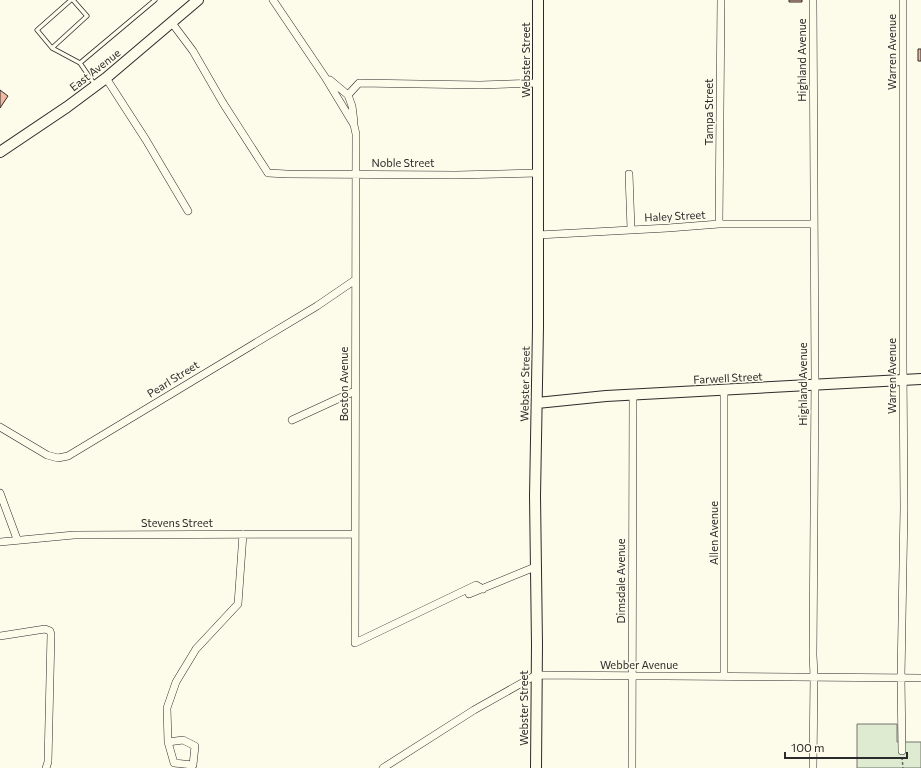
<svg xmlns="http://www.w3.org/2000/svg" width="921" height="768" viewBox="0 0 921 768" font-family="Commissioner,sans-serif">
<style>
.green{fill:#deebd1;stroke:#74746e}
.building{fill:#f2b8a0;stroke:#2b2b2b}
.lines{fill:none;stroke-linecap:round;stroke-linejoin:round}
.lane-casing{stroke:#2b2b2b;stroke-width:5}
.street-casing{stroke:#2b2b2b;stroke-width:8}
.secondary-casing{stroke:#2b2b2b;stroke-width:12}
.path{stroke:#6a6964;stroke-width:1.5;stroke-dasharray:3 2;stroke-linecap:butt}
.lane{stroke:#fdfbea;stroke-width:3.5}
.street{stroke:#fdfbea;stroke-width:7}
.secondary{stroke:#fdfbea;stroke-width:10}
.labels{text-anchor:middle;stroke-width:3;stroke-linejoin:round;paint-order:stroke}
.street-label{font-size:11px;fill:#2b2b2b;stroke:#fdfbea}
</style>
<rect width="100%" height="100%" fill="#fdfbea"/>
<path class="green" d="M857,724H897V742H921V768H857Z"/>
<path class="building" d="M789,0H802V2H789Z
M918,49H921V61H918Z
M0,90L8,96L0,108Z"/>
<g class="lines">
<g class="lane-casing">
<path id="lane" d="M71,0L37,30L52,48L80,63L95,85
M52,48L87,16L73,0
M80,63L155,0"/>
</g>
<g class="street-casing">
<path id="street" d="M273,0L325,77L354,125L356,134L355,643L476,585L483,589
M172,23L193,51L223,103L268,173L287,174L456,175L538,173
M106,78L146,140L188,211
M330,80L348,95L352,106L354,122
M348,95L359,83L480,85L538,83
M629,174L631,229
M719,224L721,0
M538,235L668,228L719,224H814
M292,420L355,391
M0,427L47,455L58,458L68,456L317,306L355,280
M0,493L17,539
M0,542L74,535L354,534
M469,594L535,567
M0,636L45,629L50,631L51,634L48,762L46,768
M724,676V390
M168,742L183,740L195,746L193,765L174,763L168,742L167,708L176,682L196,649L238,604L243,534
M902,751L901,677L904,508L903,362V0
M383,768L474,710L536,675L921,678
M632,768L633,395
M813,768L814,676L813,655L815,378L813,0"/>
</g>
<g class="secondary-casing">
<path id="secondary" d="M0,152L67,107L106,78L198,0
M537,403L606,396L921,379
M536,768L537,644L535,496L538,327V0"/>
</g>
<path class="path" d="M902,757L903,768"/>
<use href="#lane" class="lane"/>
<use href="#street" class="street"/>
<use href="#secondary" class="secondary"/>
</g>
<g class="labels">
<g class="street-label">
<text transform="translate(892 52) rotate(-90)" y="4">Warren Avenue</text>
<text transform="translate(526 60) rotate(-90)" y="4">Webster Street</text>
<text transform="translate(802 60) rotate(-90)" y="4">Highland Avenue</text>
<text transform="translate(95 70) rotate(-38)" y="4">East Avenue</text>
<text transform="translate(709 112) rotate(-90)" y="4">Tampa Street</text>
<text x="403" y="167">Noble Street</text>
<text transform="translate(675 216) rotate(-3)" y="4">Haley Street</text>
<text transform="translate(892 376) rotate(-90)" y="4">Warren Avenue</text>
<text transform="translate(728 378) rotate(-3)" y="4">Farwell Street</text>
<text transform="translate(173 379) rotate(-32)" y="4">Pearl Street</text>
<text transform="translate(344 384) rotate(-90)" y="4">Boston Avenue</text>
<text transform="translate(525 384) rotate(-89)" y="4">Webster Street</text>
<text transform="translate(803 384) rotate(-90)" y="4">Highland Avenue</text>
<text x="177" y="527">Stevens Street</text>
<text transform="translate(714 533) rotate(-90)" y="4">Allen Avenue</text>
<text transform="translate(621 581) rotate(-90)" y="4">Dimsdale Avenue</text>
<text x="639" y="669">Webber Avenue</text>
<text transform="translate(524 708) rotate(-90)" y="4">Webster Street</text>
</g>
</g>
<path d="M785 752v6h122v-6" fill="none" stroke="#2b2b2b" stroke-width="2"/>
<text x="791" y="752" font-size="12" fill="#2b2b2b" stroke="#fdfbea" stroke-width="3" paint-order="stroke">100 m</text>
</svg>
